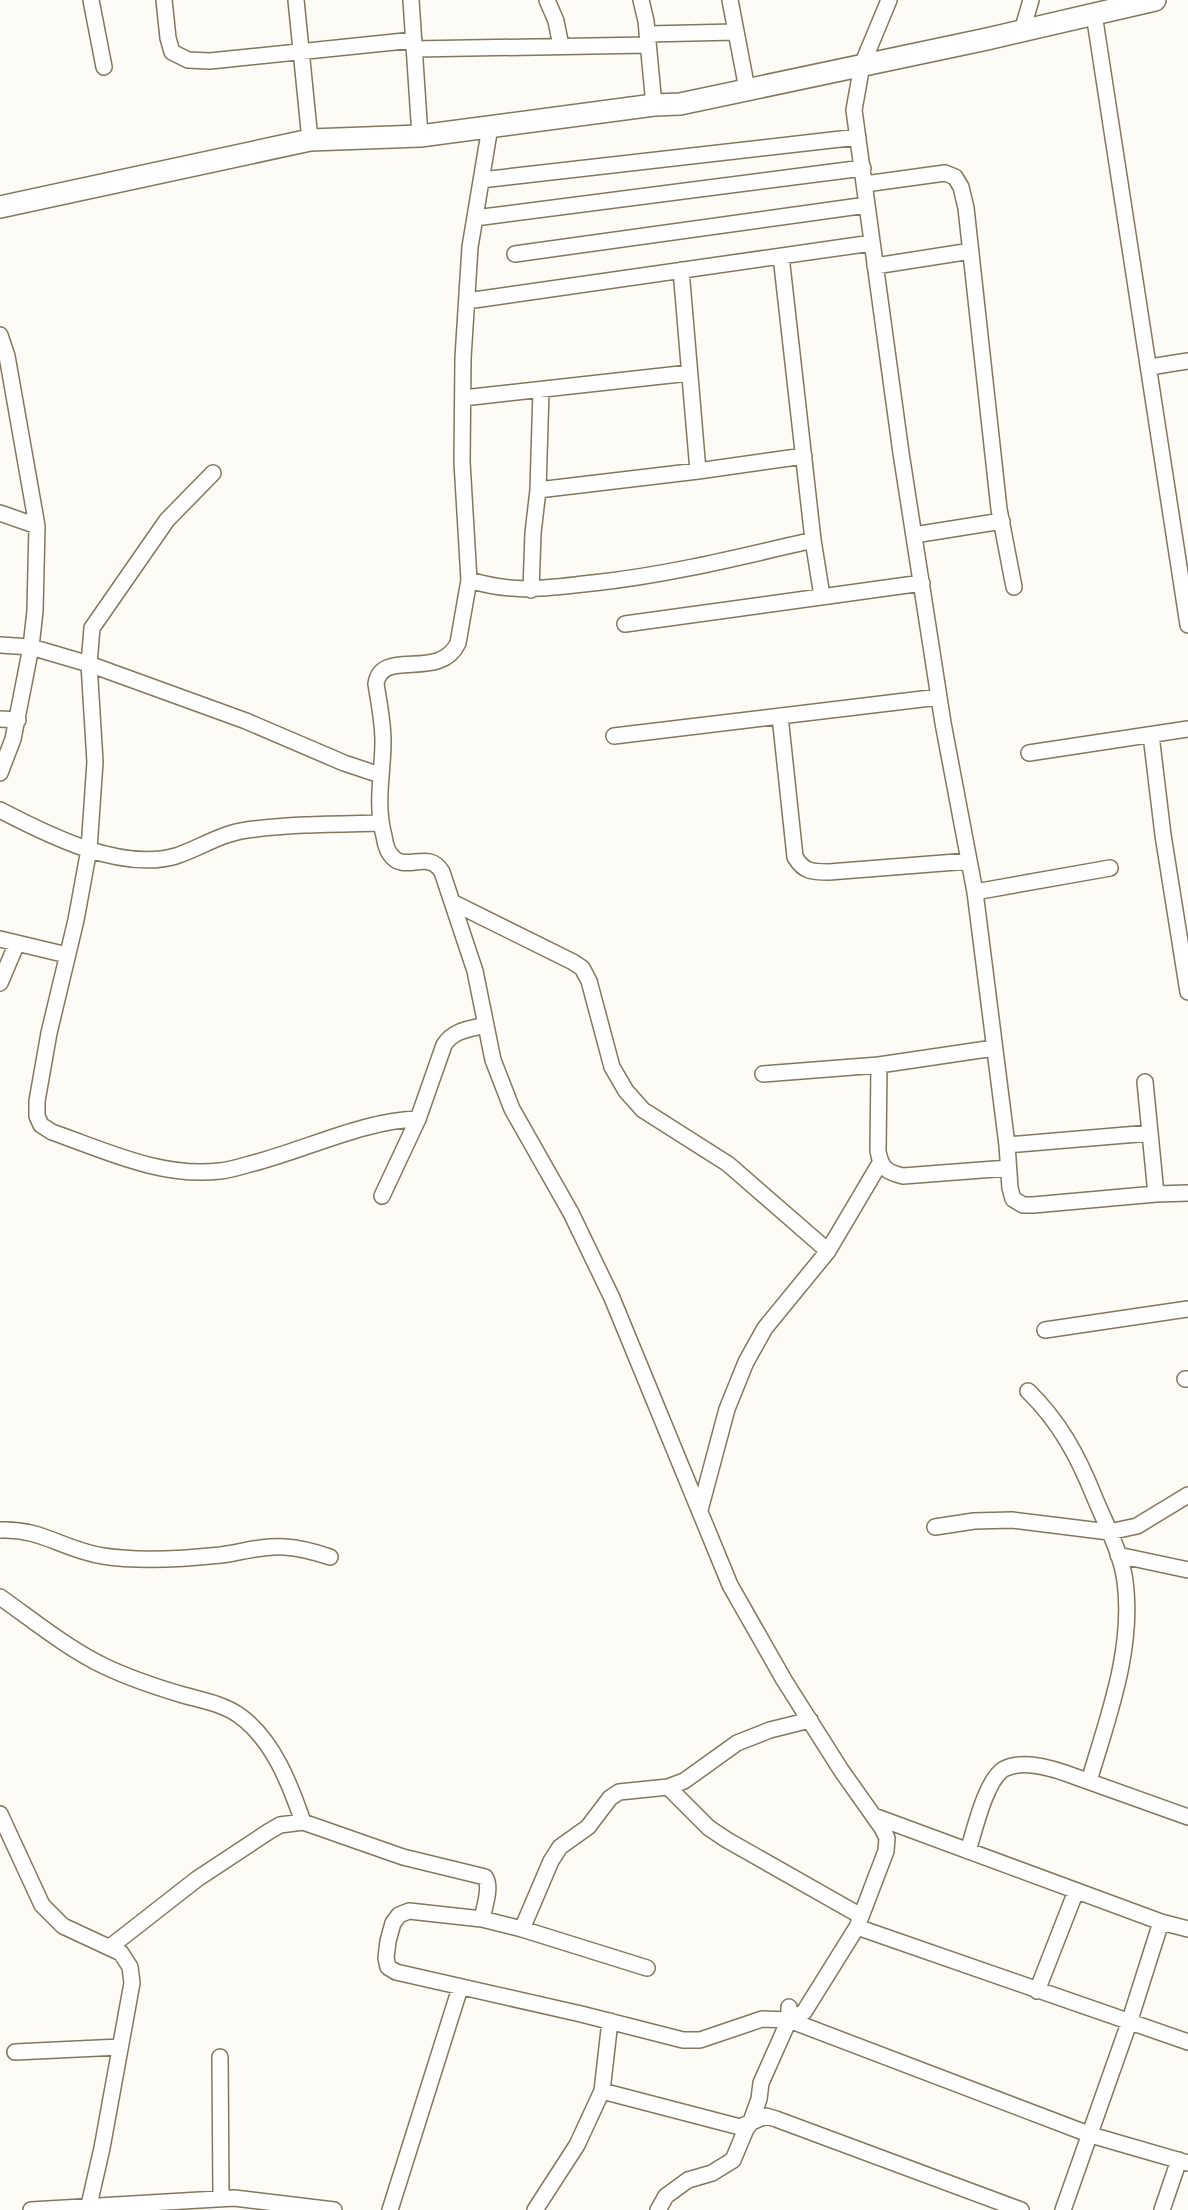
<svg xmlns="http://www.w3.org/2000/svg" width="1188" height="2210" viewBox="0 0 1188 2210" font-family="Raleway,sans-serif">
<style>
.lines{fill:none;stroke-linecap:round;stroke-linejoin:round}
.street-casing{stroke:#82775f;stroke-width:18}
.secondary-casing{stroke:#82775f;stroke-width:24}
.street{stroke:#fff;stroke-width:15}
.secondary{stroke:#fff;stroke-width:21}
</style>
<rect width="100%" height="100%" fill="#fdfbf5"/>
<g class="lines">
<g class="street-casing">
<path id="street" d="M91,0L104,67
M164,0L168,38L172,52L188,60L210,61L414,40
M296,0L310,140
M411,0L420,136
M547,0L556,21L561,46
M641,0L646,21L654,105
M730,0L747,89
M889,0L862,65L854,110L901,453L943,723L975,892L1007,1145L1010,1188L1013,1199L1023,1205H1033L1156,1194L1188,1193
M1094,14L1188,625
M1022,31L1031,0
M647,34L736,32
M414,49L648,45
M490,127L470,247L463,358L462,462L469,580L458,643C440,682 381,647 376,684C379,703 383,722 383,741C383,774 375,803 384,836C385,842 386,849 390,854C404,875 428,848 442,872L475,971L493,1060L512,1109L571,1213L612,1298L730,1585L784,1680L841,1770L882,1828L887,1838L886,1851L857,1927L804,2012L789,2020L762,2019L700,2040H683L581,2014L396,1972L388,1967L386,1958L388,1941L393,1923L399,1915L409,1911L482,1919L522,1929L647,1968
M481,180L858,137
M865,184L945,173L955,177L961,187L966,208L999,509L1014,587
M475,218L863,168
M515,254L867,205
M781,256L813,540L822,596
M875,266L971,251
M681,270L698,471
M467,301L872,243
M0,335L7,356L37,526L35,611L31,647L13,739L0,773
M1150,367L1188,361
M463,398L689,373
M213,473L167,520L92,628L89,664L95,762L89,849L76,920L49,1033L37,1101V1116L41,1125L52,1132C106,1151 162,1178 220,1171C230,1170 240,1167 250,1164C303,1151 364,1120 418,1119
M538,490L698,471L804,456
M0,513L37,526
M914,535L1002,521
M469,580C516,594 545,588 593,583C668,575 740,557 813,540
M531,590L533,533L538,490L541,390
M625,624L922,583
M0,645L31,647L89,664L246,721L344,763L380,775
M780,716L795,857C804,872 812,872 829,872L969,861
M0,719L18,720
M1151,735L1163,835L1188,992
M614,736L939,697
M1029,753L1188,729
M0,810C48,835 121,872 176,856C200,848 222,833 247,830C291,824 336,824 380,823
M975,892L1110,868
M452,902L573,962L582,968L589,981L612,1067L626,1091L643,1110L728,1164L828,1251
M0,939L67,955
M0,983L17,943
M879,1065L878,1151C881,1168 886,1172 903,1176L1008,1168
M763,1074L879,1065L994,1048
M1145,1082L1156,1194
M1007,1145L1150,1133
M382,1196L418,1119L444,1045C453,1030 470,1029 486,1025
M1045,1330L1188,1309
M1185,1379H1188
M1028,1391C1059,1421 1078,1456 1094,1496C1105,1523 1121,1552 1125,1581C1134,1649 1108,1717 1089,1781
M700,1510L727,1409L746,1362L765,1328L828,1251L880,1163
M935,1527L974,1521L1012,1520L1109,1532L1137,1526L1188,1495
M0,1530C41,1528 64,1550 103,1556C140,1562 183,1559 221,1555C242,1552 265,1545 285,1547C301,1548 315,1552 330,1557
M1118,1555L1188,1570
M0,1597C34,1621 67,1648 104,1666C129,1678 156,1687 183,1695C201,1700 224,1704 240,1716C273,1740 290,1784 303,1822
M668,1787L709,1828L727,1840L861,1916
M0,1814L42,1905L63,1926L121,1953L130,1967L132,1983L102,2148L89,2205
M874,1816L1161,1922L1188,1929
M968,1851C974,1832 986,1779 1004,1769C1021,1760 1048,1767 1065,1773L1188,1817
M857,1927L1188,2042
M522,1929L551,1861L560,1847L588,1827L610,1798L619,1792L668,1787L684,1781L737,1743L770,1730L810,1720
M110,1947L197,1879L268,1832L280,1825L303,1822L403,1857L485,1877C492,1887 484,1907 482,1919
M1037,1991L1076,1891
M789,2020L1091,2135L1188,2163
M15,2052L120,2047
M220,2057L221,2198
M602,2091L740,2127L766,2116L776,2119L1021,2210
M31,2210L234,2198L334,2210
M390,2210L460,1988
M535,2210L577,2145L602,2091L610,2021
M658,2210L666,2196L688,2180L712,2173L733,2160L746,2129L750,2124L759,2099L761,2083L789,2020V2007
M1063,2210L1129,2023L1161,1922
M1162,2210L1179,2160"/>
</g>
<g class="secondary-casing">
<path id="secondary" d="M0,207L310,140L420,136L654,105L680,104L987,39L1155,0"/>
</g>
<use href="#street" class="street"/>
<use href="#secondary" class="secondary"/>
</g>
</svg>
